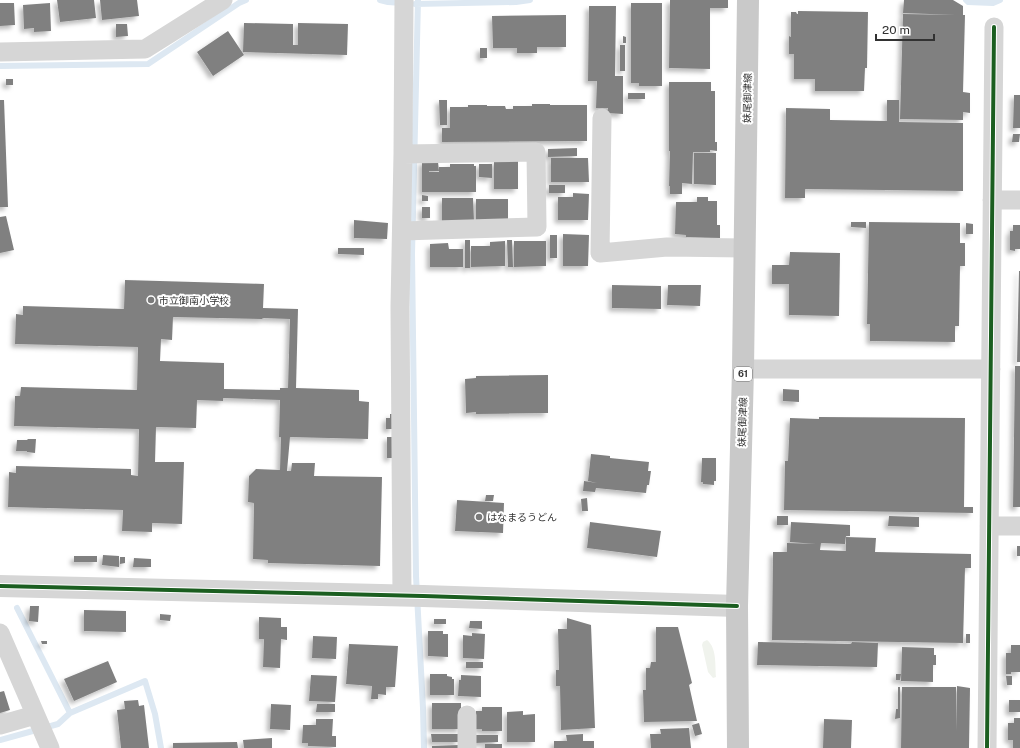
<svg xmlns="http://www.w3.org/2000/svg" width="1020" height="748" viewBox="0 0 1020 748" font-family="'Public Sans','Noto Sans JP',sans-serif">
<style>
.green{fill:#f0f3ed}
.lines{fill:none;stroke-linecap:round;stroke-linejoin:round}
.stream{stroke:#dde8f2;stroke-width:6}
.building{fill:#808080;fill-rule:evenodd;filter:url(#shadow)}
.minor{stroke:#d6d6d6;stroke-width:19}
.tertiary{stroke:#d6d6d6;stroke-width:22}
.primary{stroke:#c9c9c9;stroke-width:22}
.cycleway-casing{stroke:#fff;stroke-width:6}
.cycleway{stroke:#1b5e20;stroke-width:4}
.poi-dot{fill:#7a7a7a;stroke:#fff;stroke-width:1.5}
.labels{text-anchor:middle;stroke-width:4;stroke-linejoin:round;paint-order:stroke}
.shield{fill:#fff;stroke:#707070;stroke-width:1}
.shield-label{font-size:9px;font-weight:bold;fill:#323232}
.street-label{font-size:10px;fill:#323232;stroke:#fff}
.poi-label{font-size:10px;fill:#323232;stroke:#fff;text-anchor:start}
</style>
<defs>
<filter id="shadow"><feDropShadow dx="-3.5" dy="3.5" stdDeviation="2" flood-color="#0004"/></filter>
</defs>
<rect width="100%" height="100%" fill="#fff"/>
<path class="green" d="M707,640C717,648 715,665 716,677L713,678L708,672L702,645L703,642Z"/>
<g class="lines">
<path class="stream" d="M380,0L388,2L402,3
M418,0L412,254L416,576L423,708L424,748
M966,0L968,2L993,3L1000,0
M415,4L516,2L530,0
M0,66L148,64L239,3L246,0
M17,608L70,713
M0,740L58,724L70,713L145,681L155,714L161,748"/>
</g>
<path class="building" d="M57,0H94L96,18L60,22Z
M100,0H137L139,16L102,20Z
M670,0H728V8H710V69L669,68Z
M904,0H953L963,6V15H965L963,92L970,93V113L963,112V120L900,119L903,14L956,15L903,13Z
M0,3H14L15,25L0,26Z
M50,3L51,31L34,32V28L24,29L23,5Z
M631,3H662V86H639V83H631Z
M589,6H616L615,76H623V114L607,113L608,108H596L597,81H588Z
M798,11L868,12L867,68H865L864,91H815V79H794V54H789V36L791,37V12H796L797,14H798Z
M566,15V47H537V53H517V48H493L492,16Z
M244,23L293,24V45H298V23L348,24L347,55L243,52Z
M116,24H127L128,36L116,37Z
M228,31L244,55L213,76L197,52Z
M623,36L626,37V43H623Z
M620,45H625V71H620Z
M480,48H487V58H480Z
M6,79H13V85H6Z
M669,82H711V91H715V142H717V151L710,150V152H681H693L692,184L682,183V194H670V186H669L670,151H669Z
M628,93H645V99H628Z
M1014,95H1020V128H1013Z
M0,100H4L8,207H0Z
M439,100H447V125H440Z
M887,100H899V122L963,123V191L805,189V198H785L786,108L830,109V120L887,121Z
M532,104H550V105H587V141L442,142V128H450V107H468V105H487V106H505L506,109H513V106H532Z
M1013,134H1020L1019,142H1012Z
M577,148V156L548,157V149Z
M694,153H716V185L694,184Z
M551,158H588L589,182H551Z
M422,161L438,162L439,171H429V187V172H439V167H450V164H474V166H476V192H422Z
M494,161H518V189H494Z
M479,164H492V178L479,177Z
M549,185H565V193H549Z
M573,193L589,194L588,220H558V197H573Z
M422,195L428,196V201H422Z
M697,197H708V201H717V225H720V238L686,237V235L675,234L676,202H697Z
M442,198H473L474,221H442Z
M476,199H508V220H476Z
M422,207H430V218H422Z
M6,216L14,250L0,253V217Z
M354,220L388,223L387,239L354,238Z
M851,222H866V228L851,227Z
M869,222L960,223V243H965V266H960L959,326H955V342L870,341V324H867Z
M966,223L973,224V234H966Z
M1013,225H1020V249H1015V251L1010,250V231H1013Z
M563,234L589,235L588,266H563Z
M550,235H557V258H550Z
M465,240H470V268H465Z
M507,240H512L513,267H508Z
M505,241V266L471,267V246H490V242Z
M514,241H546V266L514,267Z
M448,243L449,249H463V267H430V244Z
M338,248H364V255L338,254Z
M790,252L840,253L839,316L789,315V284H772V265H789Z
M1019,271H1020V362H1017Z
M125,280L264,284L263,308L298,309L296,388L359,390V401L369,402L368,439L290,437L287,471H291L292,463H315L314,476L382,477L380,566L268,563V560L253,559L254,503L248,502L249,476L256,469L280,470L281,437H279L280,400L223,398V401L197,400L196,428L156,427L155,462H184L182,524L152,523V532L122,531L123,510L8,507L9,472L16,473V466L131,469V475L138,476L139,429L14,426L15,396H20L21,387L137,390L138,347L15,344L16,314L23,315V306L124,309ZM173,317L262,319L263,318L290,319L288,388H280V390L224,389V363L160,361L161,339L172,340Z
M612,285L661,286V309L612,308Z
M668,285H701L700,306L667,305Z
M1015,366H1020V507H1013Z
M548,375V413L476,414V412L466,413L465,379L476,378V376Z
M783,389L799,390V402L783,401Z
M390,414H393V429H386V418H390Z
M819,417L965,418L964,507H973V513L784,510L785,461H788L790,418L819,419Z
M387,437H393V458H387Z
M28,439H36L35,453L27,452V451H16L17,440H27Z
M591,454L610,456V458L649,462L648,471H651L649,485H647L646,493L596,488L595,492L583,491L584,481L597,483L588,481Z
M702,458H716V481H714V485L703,484V482H701Z
M486,495H494L493,501H485Z
M587,498L588,511H582L581,499Z
M457,500L504,503L503,533L455,531Z
M777,516H788V525H777Z
M889,516L919,517V527L888,526Z
M590,522L661,531L657,557L587,548Z
M791,522L850,525V536H846L845,544L821,543L820,550L846,551V537L876,538L875,552L971,554V568H965L963,643L772,640L773,552H787V543L816,544L790,542Z
M1017,546H1020V556H1017Z
M103,555L119,556V567L102,565Z
M74,556H97V562H74Z
M120,557H125V563L120,564Z
M134,558L151,559V567H133Z
M30,606H39L38,622L29,621Z
M84,610L126,611V632L84,631Z
M160,614L171,615L170,621L160,620Z
M259,617L281,618V627H287V640L281,639L280,668L263,667L264,639H259Z
M567,618L591,625L595,728L561,730L560,686H556V670H559L558,629H567Z
M434,619H446V624H434Z
M470,621H482V629L469,628Z
M656,627H678L692,683L689,685L697,721L644,722L643,690H646V668H650L651,662H656Z
M428,631H443V634H448V657L428,656Z
M472,633L485,634L484,659L463,658V635L472,636Z
M966,634H970V643H966Z
M313,636L337,637L336,659L312,658Z
M41,641H47V644H42Z
M758,642L851,644L852,642L878,643L877,667L757,665Z
M349,644L398,646L395,687H386V695L378,694V699H371L372,686L346,684Z
M1011,645H1020V672H1011V674H1006V653H1011Z
M902,647L934,648V655H936V665H933V682L901,681Z
M108,661L117,682L74,701L64,679Z
M466,662H483V668H466Z
M430,674H447V676L452,677V679H454V695H430Z
M896,674H901L900,680H896Z
M311,675L337,676L335,702L309,701Z
M461,675L481,676V697L458,696L459,680H461Z
M1006,676H1012V685H1007Z
M957,686L970,688L969,748H901L902,687H956V731Z
M898,687H900V718L895,719L896,709H898Z
M4,691L10,710L0,713V692Z
M138,700L139,706L144,705L149,748H121L117,710L125,709L124,701Z
M1009,700H1020V712H1009Z
M432,703H461V729H432Z
M271,704L291,705L290,730L270,729Z
M317,704H335V712H316Z
M482,707H502V731H482V729H476V711H482Z
M523,711V715L535,714V742H507V712Z
M1014,718H1020V748H1013V740H1008V723H1014Z
M316,719H333L332,736H336V747L308,746V743H302L303,725H316Z
M824,719L852,720L851,748H823Z
M699,723L702,734L695,736L692,725Z
M689,728L691,748H651L650,734H661L660,729Z
M431,734H459V742H432Z
M583,734V741H594V748H554V741H567L566,735Z
M475,735H498V742L475,743Z
M272,738V748H244L243,740Z
M237,742L238,748H173V743Z
M485,744H502V748H485Z
M459,745V748H432V746Z"/>
<g class="lines">
<path class="minor" d="M0,52L145,49L223,0
M602,118L600,253L667,247L745,248
M992,200H1020
M402,231L537,227L536,152L403,154
M743,369H991
M989,526H1020
M402,595L400,307L403,154L404,0
M0,633L50,748
M0,725L35,715
M467,748V715
M987,748L994,27"/>
<path class="tertiary" d="M0,586L423,596L737,606"/>
<path class="primary" d="M738,748L737,606L743,369L748,0"/>
<g class="cycleway-casing">
<path id="cycleway" d="M0,586L423,596L737,606
M987,748L994,27"/>
</g>
<use href="#cycleway" class="cycleway"/>
</g>
<g class="poi-dot">
<circle cx="151" cy="300" r="4"/>
<circle cx="479" cy="517" r="4"/>
</g>
<g class="labels">
<rect class="shield" x="734" y="367" width="18" height="14" rx="3"/>
<g class="shield-label">
<text x="743" y="377">61</text>
</g>
<g class="street-label">
<text transform="translate(747 98) rotate(-89)" y="4">妹尾御津線</text>
<text transform="translate(742 422) rotate(-88)" y="4">妹尾御津線</text>
</g>
<g class="poi-label">
<text x="159" y="304">市立御南小学校</text>
<text x="487" y="521">はなまるうどん</text>
</g>
</g>
<path d="M876 34v6h58v-6" fill="none" stroke="#323232" stroke-width="2"/>
<text x="882" y="34" font-size="12" fill="#323232" stroke="#ffffff" stroke-width="3" paint-order="stroke">20 m</text>
</svg>
